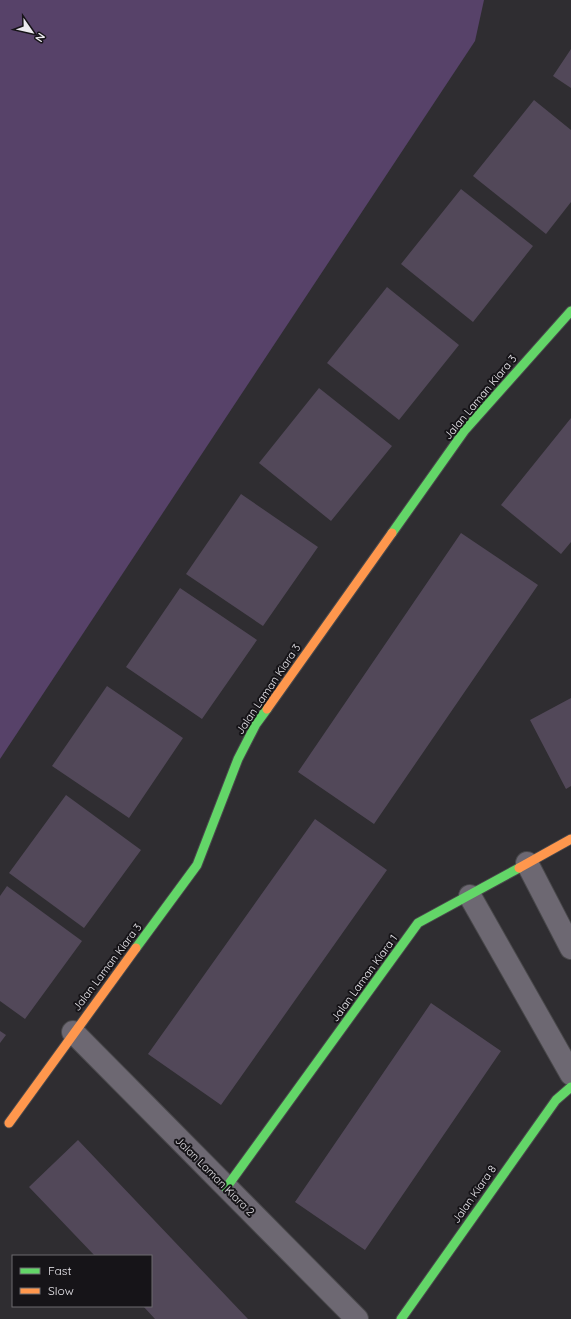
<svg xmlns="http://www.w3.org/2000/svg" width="571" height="1319" viewBox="0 0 571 1319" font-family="Quicksand,sans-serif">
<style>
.green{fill:#574269}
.building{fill:#524859}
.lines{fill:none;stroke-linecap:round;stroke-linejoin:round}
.street-casing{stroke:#49484b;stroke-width:24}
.fast-casing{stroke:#49484b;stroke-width:11}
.slow-casing{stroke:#49484b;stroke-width:11}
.street{stroke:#6d6872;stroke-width:22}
.fast{stroke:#63d668;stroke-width:9}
.slow{stroke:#ff974d;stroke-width:9}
.labels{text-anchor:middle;stroke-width:4;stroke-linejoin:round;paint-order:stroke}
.street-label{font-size:11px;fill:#eceaef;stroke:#161418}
</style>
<rect width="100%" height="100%" fill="#2f2d31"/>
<path class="green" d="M0,0H484L475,41L0,759Z"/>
<path class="building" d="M571,49V88L553,76Z
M534,100L571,130V202L546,234L473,176Z
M461,189L533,246L473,322L401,264Z
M387,287L459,345L399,420L327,363Z
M319,388L392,446L331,521L259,463Z
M571,418V542L561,554L501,505Z
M241,494L318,547L263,626L186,574Z
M461,533L538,585L374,824L298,772Z
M180,588L257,640L202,719L126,667Z
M107,686L183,738L129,818L52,766Z
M571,698V786L566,789L530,720Z
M66,795L141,850L84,928L9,873Z
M315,819L387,870L221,1105L148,1054Z
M7,886L82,941L25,1019L0,1001V896Z
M431,1003L501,1051L365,1250L295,1202Z
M0,1031L6,1035L0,1043Z
M78,1140L248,1319H155L143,1306H151V1256H95L29,1187Z"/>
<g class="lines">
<g class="street-casing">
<path id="street" d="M527,863L571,948
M470,896L571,1074
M73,1032L357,1319"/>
</g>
<g class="fast-casing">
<path id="fast" d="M392,533L465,430L571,311
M136,948L197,865L238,759L256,724L267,709
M226,1188L418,923L519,868
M401,1319L556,1100L571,1087"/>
</g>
<g class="slow-casing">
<path id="slow" d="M267,709L392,533
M519,868L571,839
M9,1123L136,948"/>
</g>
<use href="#street" class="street"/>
<use href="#fast" class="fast"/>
<use href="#slow" class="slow"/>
</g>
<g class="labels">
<g class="street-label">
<text transform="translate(480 397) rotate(-50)" y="4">Jalan Laman Kiara 3</text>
<text transform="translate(268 689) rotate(-56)" y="4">Jalan Laman Kiara 3</text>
<text transform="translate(107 967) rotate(-53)" y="4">Jalan Laman Kiara 3</text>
<text transform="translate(364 978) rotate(-54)" y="4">Jalan Laman Kiara 1</text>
<text transform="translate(215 1176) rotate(45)" y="4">Jalan Laman Kiara 2</text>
<text transform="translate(474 1194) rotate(-55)" y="4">Jalan Kiara 8</text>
</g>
</g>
<rect x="12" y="1255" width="140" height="52" fill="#161418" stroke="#6c6a6e"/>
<rect x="20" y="1268" width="20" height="6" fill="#63d668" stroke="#6c6a6e"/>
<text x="48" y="1275" font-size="12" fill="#eceaef">Fast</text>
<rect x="20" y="1288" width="20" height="6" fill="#ff974d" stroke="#6c6a6e"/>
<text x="48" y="1295" font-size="12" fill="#eceaef">Slow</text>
<g transform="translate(32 32) rotate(124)" stroke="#161418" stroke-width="3" paint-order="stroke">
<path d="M0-3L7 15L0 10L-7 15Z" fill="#eceaef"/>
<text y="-6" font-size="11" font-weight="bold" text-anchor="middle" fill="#eceaef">N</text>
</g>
</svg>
